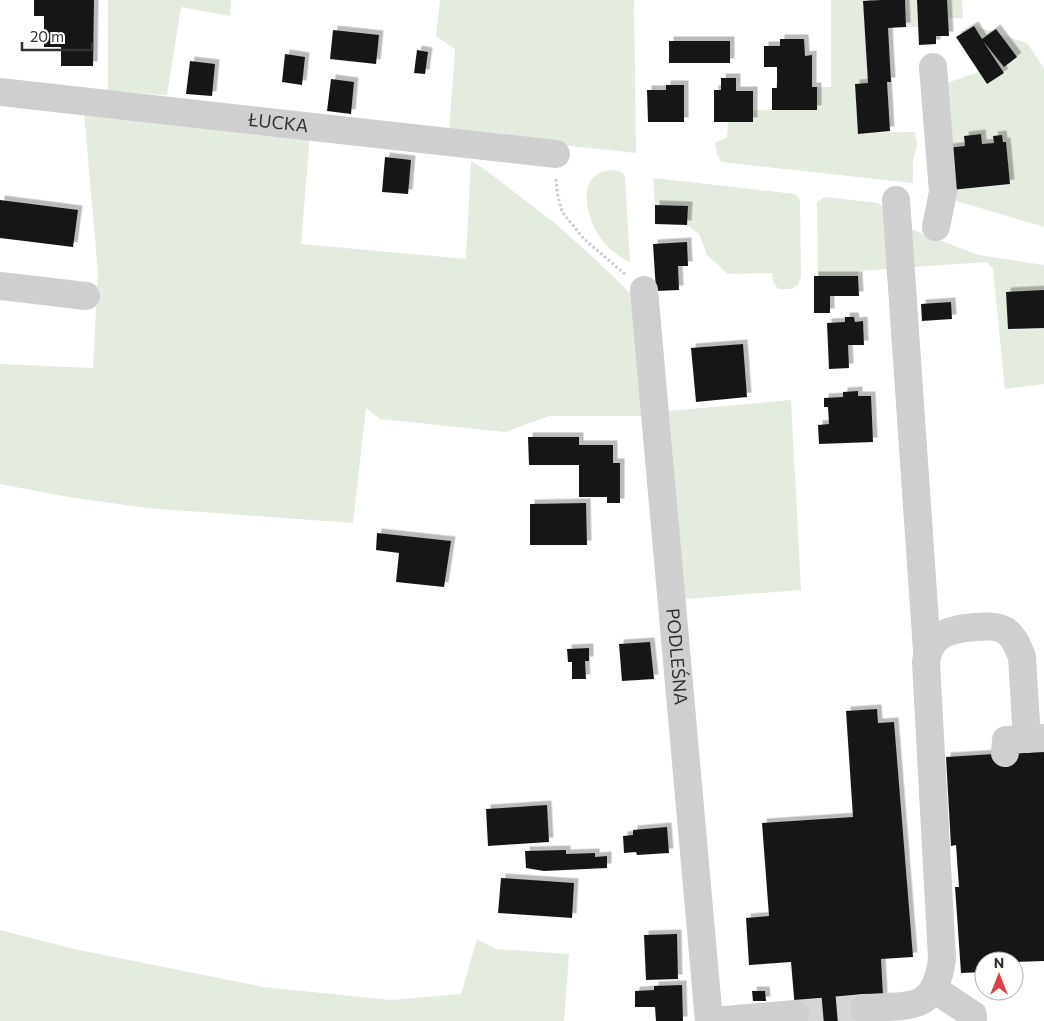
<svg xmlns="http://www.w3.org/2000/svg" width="1044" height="1021" viewBox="0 0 1044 1021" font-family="Commissioner,sans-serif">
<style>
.green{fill:#e4ebdf}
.building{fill:#191919;filter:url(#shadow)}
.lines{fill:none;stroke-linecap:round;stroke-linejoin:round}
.minor-tunnel{stroke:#d6d6d6;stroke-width:28;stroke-dasharray:28 14;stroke-linecap:butt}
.path{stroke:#ccc;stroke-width:3;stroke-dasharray:2.5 2.5;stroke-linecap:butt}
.minor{stroke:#cfcfcf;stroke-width:28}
.labels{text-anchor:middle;stroke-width:5;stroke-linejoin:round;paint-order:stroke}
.street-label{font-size:18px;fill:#323232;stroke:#fff}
</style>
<defs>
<filter id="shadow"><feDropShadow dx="4.5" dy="-4.5" stdDeviation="0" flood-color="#0004"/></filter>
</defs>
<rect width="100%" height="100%" fill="#fff"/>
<path class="green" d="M108,0H231L230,16L181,7L167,95L108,91Z
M440,0H634L636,153L449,133L455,49L436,36Z
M831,0H881L863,2L868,83L855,84L858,133L915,132L917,145L913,161V183L721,162L717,154L715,142L727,138L728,122L753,110H817V87H831Z
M905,0H917L918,27H906Z
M947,0H962L963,18H948Z
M974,26L1027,43L1044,68V227L950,199L951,190L1010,184L1006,142H1003L1002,135L993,136L994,143L982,144L981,134L964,136L965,146L947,148L944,84L979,72L987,84L1004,73Z
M84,112L310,135L301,244L466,259L471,161L487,171L557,225L596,260L634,297L646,416H549L505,432L380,419L366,408L353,523L147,508L68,497L0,484V364L93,368L98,273Z
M612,170L621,172L625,176L630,263C621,257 612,252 605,244C587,223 572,173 612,170Z
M653,178L795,194L800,200L801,277L798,285L792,289H778L773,281L772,273L728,274L707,255L699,234L687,225V206L655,205Z
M825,197L878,203L911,229L978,255L1044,265V384L1005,389L993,268L986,262L858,271V276H818L817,202Z
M791,400L801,590L685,599L669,411Z
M0,930L74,949L263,987L391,1000L461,994L477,939L496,949L569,954L564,1021H0Z"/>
<path class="building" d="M34,0H94L93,66H61V47H44V16H34Z
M881,0H905L906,27L888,28L891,82H887L890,131L858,134L855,84L868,83L863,1Z
M917,0H947L949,36H936V44L919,45Z
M974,26L982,39L996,29L1017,57L1004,67L983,41L1004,73L987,84L956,37Z
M333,30L379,35L376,64L330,59Z
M780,39H804L805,56L812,55V87H817V110H772V88H777V67H764V46H780Z
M669,41H730V63H669Z
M417,50L428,52L425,74L414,73Z
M285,54L305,57L302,85L282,82Z
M190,61L215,64L212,96L186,94Z
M721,78H736V91H753V122H714V90H721Z
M331,79L354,82L351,114L327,111Z
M666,85H684V122H648L647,90H666Z
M981,134L982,144L994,143L993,136L1002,135L1003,142H1006L1010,184L951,190L947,148L965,146L964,136Z
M385,157L411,160L408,194L382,192Z
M0,200L78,210L73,247L0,238Z
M655,205L688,206L687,225L655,224Z
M687,242L688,266H678L679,290L656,291L653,244Z
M814,276H858L859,296H830V313H814Z
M1044,290V328L1008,329L1006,292Z
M951,302L952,319L922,321L921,304Z
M845,317H854L855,322L863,321L864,345H848L849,368L829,369L827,323L845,322Z
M743,344L747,397L696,402L691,348Z
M858,391V396H871L873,442L819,444L818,425L829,424L828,407H824V398L843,397V392Z
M528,437H579V445H613V463H620V503H607V497H579V465H529Z
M586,503L587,545H530V504Z
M377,533L451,541L444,587L396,582L399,553L376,550Z
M650,642L654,679L622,681L619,644Z
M589,648V661H585L586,679H572V662H568L567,649Z
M877,709L878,723L894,722L913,957L881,959L883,996L865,1021H796L791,962L749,965L746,918L769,916L762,823L853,817L846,711Z
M1044,751V961L1014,962V961H984V972L961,973L955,887H959L956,845L951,846L946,757Z
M547,805L549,842L488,846L486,809Z
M667,827L669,853L637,855L636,852L624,853L623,836L633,835V830Z
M566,850V854L595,853V857L607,856V868L544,871L526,868L525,851Z
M501,878L574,883L572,918L498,913Z
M677,934L678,979L646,980L644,935Z
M682,985L683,1021H656L655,1007H635V991L654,990V986Z
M752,991H765L766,1001H753Z"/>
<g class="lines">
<path class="minor-tunnel" d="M795,1014L864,1008"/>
<path class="path" d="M556,179L557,192L562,212L584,239L626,275"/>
<g class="minor">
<path d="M933,67L943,192L936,227"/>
<path id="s1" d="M0,92L556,154"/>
<path d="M896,200L927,651"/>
<path d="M0,286L86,296"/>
<path id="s2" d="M644,290L709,1021"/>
<path d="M1005,753L1006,740L1044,738"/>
<path d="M934,989L973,1015V1021"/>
<path d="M864,1008C910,1005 935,1013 942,959L926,662C930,634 949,629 975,627C984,627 993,625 1002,629C1013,633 1018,647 1022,657L1027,739"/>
<path d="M713,1021L795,1014"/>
</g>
</g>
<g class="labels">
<g class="street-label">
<text dy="6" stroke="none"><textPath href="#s1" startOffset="280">ŁUCKA</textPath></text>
<text dy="6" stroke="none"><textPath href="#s2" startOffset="368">PODLEŚNA</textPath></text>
</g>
</g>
<g transform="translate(999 976)"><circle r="24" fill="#ffffff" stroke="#adadad"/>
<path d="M0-4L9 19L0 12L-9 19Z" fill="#dd4141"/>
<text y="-8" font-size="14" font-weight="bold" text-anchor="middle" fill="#323232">N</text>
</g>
<path d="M22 42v8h70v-8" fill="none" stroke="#323232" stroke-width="2.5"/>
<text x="30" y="42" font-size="15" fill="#323232" stroke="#ffffff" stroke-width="4" paint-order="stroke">20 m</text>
</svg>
